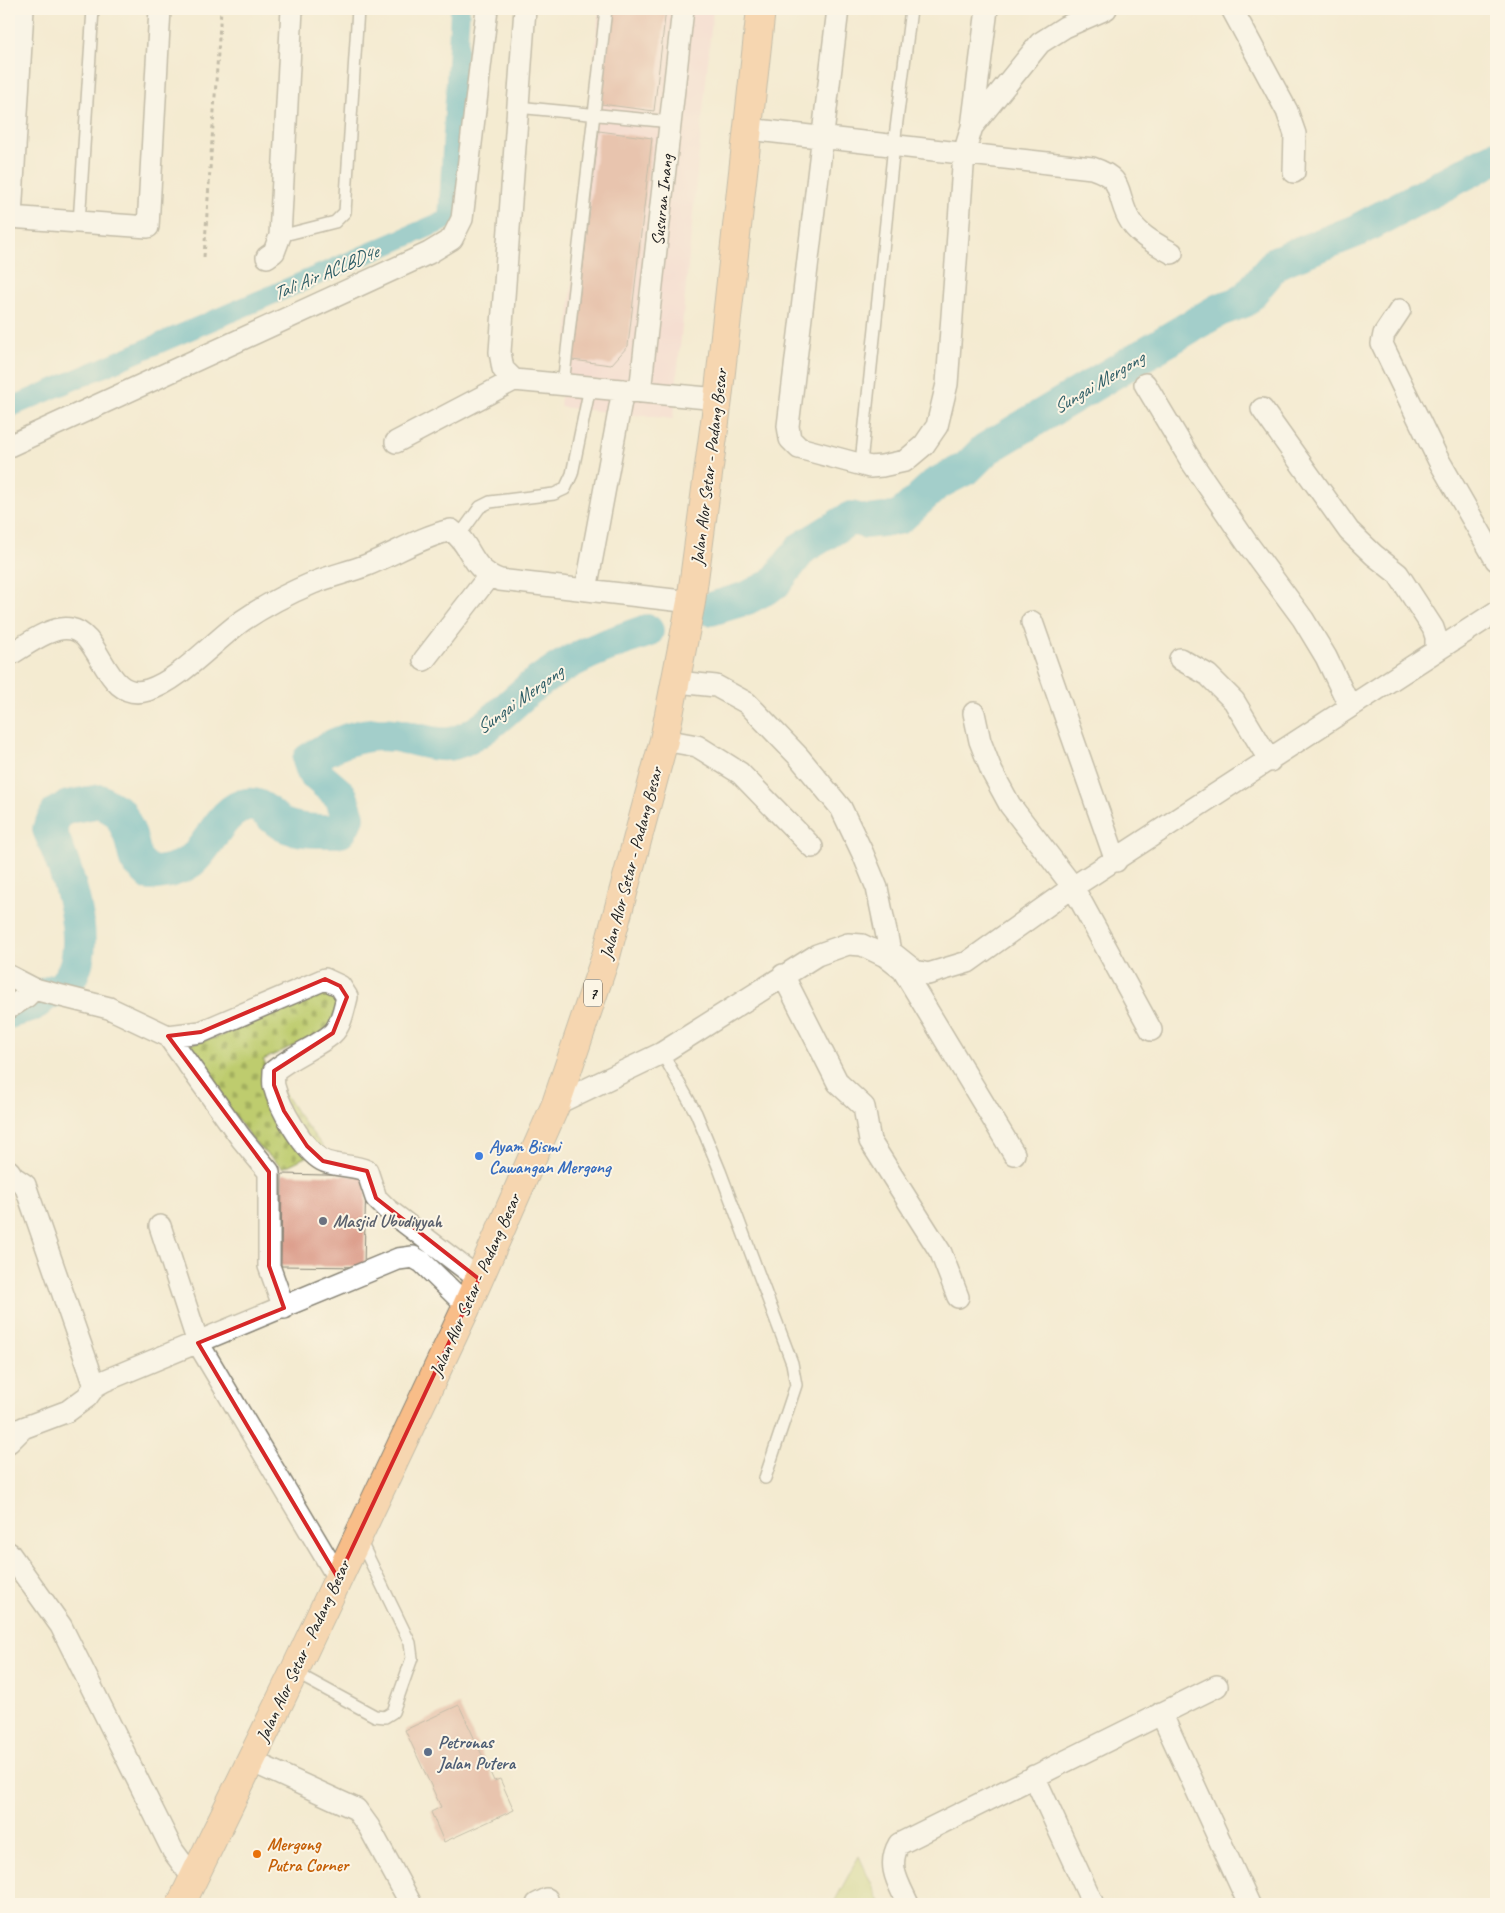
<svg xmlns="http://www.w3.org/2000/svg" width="1505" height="1913" viewBox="0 0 1505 1913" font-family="Caveat,sans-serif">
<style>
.built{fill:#f7cfd1}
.cemetery{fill:url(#cemetery-stones);stroke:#6d7445}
.park{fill:#becc6e;stroke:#6d7445}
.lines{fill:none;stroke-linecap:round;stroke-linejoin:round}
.canal{stroke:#41acc0;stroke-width:20}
.river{stroke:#41acc0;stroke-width:34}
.building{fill:#d99583}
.service-casing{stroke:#888476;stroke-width:14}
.minor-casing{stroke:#888476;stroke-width:24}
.primary-casing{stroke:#888476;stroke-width:30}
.path{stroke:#888476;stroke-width:3;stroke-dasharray:4 4;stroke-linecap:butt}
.service{stroke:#fff;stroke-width:11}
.minor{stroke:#fff;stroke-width:21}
.primary{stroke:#f8bd88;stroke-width:28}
.marked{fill:none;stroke:#d62828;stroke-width:4;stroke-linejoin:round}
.shop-dot{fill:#3f7fe0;stroke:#fcf5e5;stroke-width:2}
.worship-dot{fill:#6b7280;stroke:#fcf5e5;stroke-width:2}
.service-dot{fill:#5c6f8a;stroke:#fcf5e5;stroke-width:2}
.food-dot{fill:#e8710a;stroke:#fcf5e5;stroke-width:2}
.labels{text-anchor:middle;stroke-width:4;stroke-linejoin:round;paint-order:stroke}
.shield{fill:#fcf5e5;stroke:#5f5d58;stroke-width:1}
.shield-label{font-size:16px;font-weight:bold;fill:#1c1c1c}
.street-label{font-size:18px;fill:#1c1c1c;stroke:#fcf5e5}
.shop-label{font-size:18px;font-weight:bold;fill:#366cbe;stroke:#fcf5e5;text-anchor:start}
.worship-label{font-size:18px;font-weight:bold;fill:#5b616d;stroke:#fcf5e5;text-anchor:start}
.service-label{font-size:18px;font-weight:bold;fill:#4e5e75;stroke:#fcf5e5;text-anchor:start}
.food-label{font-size:18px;font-weight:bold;fill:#c56008;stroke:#fcf5e5;text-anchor:start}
.water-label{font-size:19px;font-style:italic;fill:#2d5d66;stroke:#fcf5e5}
</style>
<defs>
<pattern id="cemetery-stones" width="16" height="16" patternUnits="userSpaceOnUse" patternTransform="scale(1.25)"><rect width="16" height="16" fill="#becc6e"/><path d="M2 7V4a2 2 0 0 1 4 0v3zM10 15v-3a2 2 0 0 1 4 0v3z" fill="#a3af5f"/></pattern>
</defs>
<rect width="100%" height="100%" fill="#fcf5e5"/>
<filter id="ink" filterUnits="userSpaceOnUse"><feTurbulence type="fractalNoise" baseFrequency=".02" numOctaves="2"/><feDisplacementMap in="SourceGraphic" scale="10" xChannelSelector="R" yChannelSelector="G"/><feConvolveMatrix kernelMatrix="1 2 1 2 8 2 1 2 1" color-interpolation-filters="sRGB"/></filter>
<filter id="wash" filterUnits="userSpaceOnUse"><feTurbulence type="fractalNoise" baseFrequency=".0096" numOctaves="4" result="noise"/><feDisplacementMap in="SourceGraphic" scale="20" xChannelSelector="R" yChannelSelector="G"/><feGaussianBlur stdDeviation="1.12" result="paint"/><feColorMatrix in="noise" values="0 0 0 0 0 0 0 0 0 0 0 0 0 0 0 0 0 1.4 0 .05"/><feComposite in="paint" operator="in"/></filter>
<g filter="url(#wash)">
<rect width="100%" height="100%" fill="#f4ebd1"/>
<path class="built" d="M599,9H713L673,419L560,407Z"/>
<path class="cemetery" d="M334,992L343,1004L334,1029L305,1040L263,1060L297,1113L324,1148L283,1168L258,1146L180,1047L221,1036L284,1006Z"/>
<path class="park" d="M859,1856L881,1904H833Z"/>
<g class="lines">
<path class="canal" d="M9,408L448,219L460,9"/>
<path class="river" d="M711,609L747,598L774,584L802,548L851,518L867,522L899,518L936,484L967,468L986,449L1193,325L1219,310L1244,301L1277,262L1356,231L1496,157
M9,1012C17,1009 27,1008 34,1004C39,1001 42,997 46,994C52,991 59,990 63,986C99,952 65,866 49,829L57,813L68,807L100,801L120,813L130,835L136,860L151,874C166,872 178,870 191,861C209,847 222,808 247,805C265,803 272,821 286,826C303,832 322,831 340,831L348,817L341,796L313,772L309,760C339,739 373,728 409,738C422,741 441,747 454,743C486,734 509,704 534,685C572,657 603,646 647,631"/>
</g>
<g id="blocks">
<path class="building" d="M612,9H666L654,111L601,104Z
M599,131L652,138L628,346L611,365L572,360Z
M282,1174L366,1176L364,1267L281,1266Z
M459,1705L494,1781L500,1779L514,1810L444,1842L431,1812L441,1807L405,1730Z"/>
</g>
</g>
<g filter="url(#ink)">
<use href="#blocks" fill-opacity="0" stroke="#888476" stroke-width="1"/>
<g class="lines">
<g class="service-casing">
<path id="service" d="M517,107L671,122
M79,223L93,9
M280,236L335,222L345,212L358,9
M563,385L606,9
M861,463L894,145L911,9
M459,536L480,507L490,502L554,494L565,489L572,474L590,387
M662,1053L696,1113L720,1171L792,1363L796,1385L765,1478
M294,1672L375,1716L385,1717L393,1712L412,1658L410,1643L359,1538"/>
</g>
<g class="minor-casing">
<path id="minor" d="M525,9L500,352L503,369L514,380L718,399
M838,9L788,426L790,439L799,448L870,467L882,466L905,461L924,445L937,426L947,384L964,153L972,127L987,9
M1232,9L1287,111L1295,134L1294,172
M972,127L1040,43L1065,27L1106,9
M748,129L1092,168C1125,179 1115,191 1128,217C1136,234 1156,244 1172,253
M9,217L148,227L160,9
M11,217L23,9
M267,257L274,252L280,236L292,9
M1400,310L1384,334L1382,344L1438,459L1496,560
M1145,384L1193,464L1247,543L1303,619L1326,657L1350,707
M640,392L683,9
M1262,409L1349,531L1374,555L1398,574L1433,628L1436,637V650
M396,442L514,380
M9,446L429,253L452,239L462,219L487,9
M586,590L623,390
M1032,622L1116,861
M9,655C25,646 51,625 71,629C102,634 105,704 148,690C179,681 215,640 242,621C264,606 289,593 313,583C330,576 349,572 367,565C394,554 421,537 451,530C473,545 469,569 500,580L691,602
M1180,659L1208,675L1234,701L1270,761
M424,660L489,576
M677,682L716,686L747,703L798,756L841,808L863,854L877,888L890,951L915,971L928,974L968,962L1073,887L1496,612
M974,713L980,741L992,772L1010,805L1073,887L1151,1030
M664,740L697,746L740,773L812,847
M783,975L838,1083L864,1107L870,1141L941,1253L958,1297
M9,976L34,989L109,1008L168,1036L201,1032L325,979L340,986L347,997C344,1009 341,1026 332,1034C315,1048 292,1056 274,1071C274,1076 273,1081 274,1086C279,1107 304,1150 322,1160C334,1167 353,1164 367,1171L376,1198L387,1209L479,1279
M9,1008L26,997L34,989
M168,1036L241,1138L269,1172V1266L284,1308
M556,1104L662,1053L817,955L848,944L862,945L885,956L903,970L1014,1154
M9,1171L13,1177L25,1185L95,1386
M160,1226L198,1343L338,1578
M9,1442L23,1428L68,1411L87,1397L95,1386L104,1381L398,1259L413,1257L422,1262L467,1306
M9,1553L61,1626L173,1851L193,1878
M1161,1713L1249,1904
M251,1761L356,1809L369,1827L411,1904
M1034,1776L1093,1904
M537,1904L547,1899
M908,1904C899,1884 886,1866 899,1844L1217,1686"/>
</g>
<g class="primary-casing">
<path id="primary" d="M181,1904L294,1672L467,1306L556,1104L606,956L664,740L691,602L718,399L761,9"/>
</g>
<path class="path" d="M204,257L221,9"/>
<use href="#service" class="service"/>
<use href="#minor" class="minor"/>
<use href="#primary" class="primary"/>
</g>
</g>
<path d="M0 0H1505V1913H0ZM325,979L340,986L347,997L333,1033L274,1071V1085L284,1111L307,1146L323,1161L367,1171L376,1198L479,1279L338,1578L198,1343L284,1308L269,1266V1172L168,1036L201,1032Z" fill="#f4ebd1" fill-opacity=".55" fill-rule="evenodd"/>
<path class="marked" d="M325,979L340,986L347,997L333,1033L274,1071V1085L284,1111L307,1146L323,1161L367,1171L376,1198L479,1279L338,1578L198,1343L284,1308L269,1266V1172L168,1036L201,1032Z"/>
<circle class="shop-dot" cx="479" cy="1156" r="5"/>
<circle class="worship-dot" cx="323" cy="1221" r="5"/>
<circle class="service-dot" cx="428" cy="1752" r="5"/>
<circle class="food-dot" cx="257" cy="1854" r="5"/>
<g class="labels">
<rect class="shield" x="584" y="979.5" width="18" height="27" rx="4"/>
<g class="shield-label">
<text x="593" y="999">7</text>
</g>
<g class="street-label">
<text transform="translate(662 200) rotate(-84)" y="6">Susuran Inang</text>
<text transform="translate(709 467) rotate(-83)" y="6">Jalan Alor Setar - Padang Besar</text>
<text transform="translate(631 863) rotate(-75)" y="6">Jalan Alor Setar - Padang Besar</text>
<text transform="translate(475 1285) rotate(-66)" y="6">Jalan Alor Setar - Padang Besar</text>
<text transform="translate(303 1651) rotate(-65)" y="6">Jalan Alor Setar - Padang Besar</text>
</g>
<g class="shop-label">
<text x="489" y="1152">Ayam Bismi<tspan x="489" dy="21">Cawangan Mergong</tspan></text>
</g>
<g class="worship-label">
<text x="333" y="1227">Masjid Ubudiyyah</text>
</g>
<g class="service-label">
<text x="438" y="1748">Petronas<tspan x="438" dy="21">Jalan Putera</tspan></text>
</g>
<g class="food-label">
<text x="267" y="1850">Mergong<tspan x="267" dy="21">Putra Corner</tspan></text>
</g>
<g class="water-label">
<text transform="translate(325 272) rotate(-23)" y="7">Tali Air ACLBD4e</text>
<text transform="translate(1098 382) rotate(-31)" y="7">Sungai Mergong</text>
<text transform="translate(519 699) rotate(-36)" y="7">Sungai Mergong</text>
</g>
</g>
<rect width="1505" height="1913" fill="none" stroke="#fcf5e5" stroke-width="30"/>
</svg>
